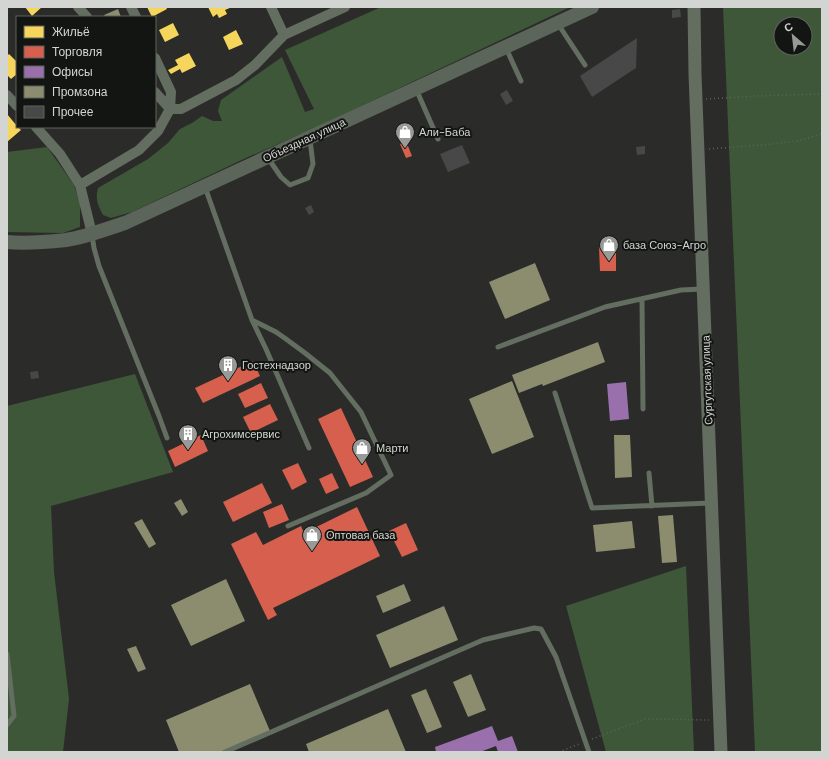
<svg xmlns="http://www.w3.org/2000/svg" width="829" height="759" viewBox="0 0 829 759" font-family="'DM Sans',sans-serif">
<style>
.green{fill:#3e5739;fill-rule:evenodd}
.homes{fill:#f6d55c}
.shops{fill:#d6604d}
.offices{fill:#9970ab}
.industry{fill:#8c8c6e}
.building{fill:#474847}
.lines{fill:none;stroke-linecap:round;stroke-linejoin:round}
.path{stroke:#5e645d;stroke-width:1.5;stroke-dasharray:1 3;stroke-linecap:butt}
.service{stroke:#636d60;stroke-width:5}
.minor{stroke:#636d60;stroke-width:10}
.tertiary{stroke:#636d60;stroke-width:13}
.secondary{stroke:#5c655a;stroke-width:14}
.labels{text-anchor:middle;stroke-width:4;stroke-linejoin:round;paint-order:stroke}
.poi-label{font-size:11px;fill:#d2d5d2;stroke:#131513;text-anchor:start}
.street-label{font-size:11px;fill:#d2d5d2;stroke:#131513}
</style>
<rect width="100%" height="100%" fill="#2b2c2a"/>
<path class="green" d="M381,7H570L315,128L248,157L132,212L111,218L103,215C98,205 95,200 98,188L148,159L168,143L180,129L192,123L202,116L213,121H222L218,111L221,100L282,57L305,112L314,109L285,50Z
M723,7H822V752H755ZM781,24H805V48H781Z
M47,147L74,185L80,203V227L63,233L7,232V152Z
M135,374L173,472L51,506L54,572L69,699L63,752H7V406Z
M686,566L694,752H606L566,606Z"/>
<path class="homes" d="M25,7H42L32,16Z
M147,7H166L167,9L152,17Z
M208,7H232L225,10L227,14L219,18L217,14L213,17Z
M173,23L179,35L165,42L159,30Z
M236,30L243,44L229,50L223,37Z
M189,53L196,66L182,73L180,69L171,74L168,70L178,65L175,60Z
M9,54L17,62V74L11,79L7,75V56Z
M7,114L17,126V127H18L21,130L7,142Z"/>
<path class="shops" d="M406,141L412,156L406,158L400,144Z
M616,246V271H600L599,247Z
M253,361L260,376L203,403L195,388Z
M261,383L268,398L245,408L238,394Z
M270,404L278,420L251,433L243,417Z
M341,408L373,477L350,487L318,419Z
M201,435L208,451L175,467L168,451Z
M298,463L307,482L292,490L282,470Z
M332,473L339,488L326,494L319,479Z
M262,483L272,503L233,522L223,502Z
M282,504L289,520L269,528L263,512Z
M357,507L380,556L273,608L277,615L268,620L231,544L256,532L263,545L301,526L304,533Z
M406,523L418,550L402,557L389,531Z"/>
<path class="offices" d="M626,382L629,419L610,421L607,384Z
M492,726L498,741L512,736L518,752H498L496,746L480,752H436L435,747Z"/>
<path class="industry" d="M118,9L121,17H105L104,15Z
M535,263L550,300L505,319L489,282Z
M598,342L605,362L543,386L542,384L519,393L512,375Z
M512,381L534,437L492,454L469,399Z
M614,435H630L632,477L615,478Z
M181,499L188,512L182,516L174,503Z
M673,515L677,562L662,563L658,516Z
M142,519L156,544L149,548L134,523Z
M632,521L635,548L596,552L593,525Z
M226,579L245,621L191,646L171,605Z
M404,584L411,601L383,613L376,596Z
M444,606L458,640L390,668L376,635Z
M136,646L146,669L138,672L127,649Z
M471,674L486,710L468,717L453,682Z
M250,684L270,731L220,752H179L166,720Z
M426,689L442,727L427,733L411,695Z
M388,709L406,752H309L306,744Z"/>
<path class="building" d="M680,9L681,17L672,18V10Z
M637,38L636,68L592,97L580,76Z
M507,90L513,101L506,105L500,94Z
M462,145L470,163L448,172L440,154Z
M645,146V154L637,155L636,147Z
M311,205L314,212L309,215L305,208Z
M38,371L39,378L31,379L30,372Z"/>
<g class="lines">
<path class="path" d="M706,99L754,96L822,94
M709,149L772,144L797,141L822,134
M592,739L645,719L709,720
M559,752L579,744"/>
<path class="service" d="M558,24L585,65
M506,48L521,81
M416,89L438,139
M268,158L281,177L290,185L308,178L313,164L310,140
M205,187L252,320L266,349L309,448
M92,235L94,248L99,266L159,416L167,438
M642,299L643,409
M252,320L276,332L286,339L305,353L330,373L361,412L391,475L366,493L288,526
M498,347L605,307L681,290L702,289
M555,393L592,508L710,503
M649,473L652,506
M7,654L14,716L7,725
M225,752L483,640L534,628L541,629L556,657L589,752"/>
<path class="minor" d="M78,7L87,17
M131,7L136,17
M271,7L284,35
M155,58L171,92L170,109
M155,92L170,109
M7,95L17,106
M36,127L60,154L80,185
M92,234L80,185L139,150L158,131L170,109H181L236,80L255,65L284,35L345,7"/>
<path class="tertiary" d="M694,7L695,74L721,752"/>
<path class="secondary" d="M7,242C26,244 47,242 66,240C86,237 106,229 125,223L592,7"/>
</g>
<defs>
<g id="shop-pin" transform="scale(1)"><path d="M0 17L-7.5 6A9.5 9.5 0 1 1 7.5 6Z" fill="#989a97" stroke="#131513"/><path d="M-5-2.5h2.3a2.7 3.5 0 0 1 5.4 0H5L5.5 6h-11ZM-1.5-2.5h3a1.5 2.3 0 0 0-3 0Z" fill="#fff"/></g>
<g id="building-pin" transform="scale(1)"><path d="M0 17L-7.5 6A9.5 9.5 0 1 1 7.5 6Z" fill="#989a97" stroke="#131513"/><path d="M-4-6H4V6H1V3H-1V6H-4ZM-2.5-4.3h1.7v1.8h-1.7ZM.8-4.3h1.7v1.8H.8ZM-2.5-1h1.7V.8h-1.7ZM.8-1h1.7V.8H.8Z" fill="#fff"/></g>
</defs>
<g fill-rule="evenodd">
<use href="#shop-pin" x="405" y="132"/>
<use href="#shop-pin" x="609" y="245"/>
<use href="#building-pin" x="228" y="365"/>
<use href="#building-pin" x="188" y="434"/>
<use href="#shop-pin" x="362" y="448"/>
<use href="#shop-pin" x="312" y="535"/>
</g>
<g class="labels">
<g class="poi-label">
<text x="419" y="136">Али-Баба</text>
<text x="623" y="249">база Союз-Агро</text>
<text x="242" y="369">Гостехнадзор</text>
<text x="202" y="438">Агрохимсервис</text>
<text x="376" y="452">Марти</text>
<text x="326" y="539">Оптовая база</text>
</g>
<g class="street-label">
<text transform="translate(304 140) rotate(-25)" y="4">Объездная улица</text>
<text transform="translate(707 380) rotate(-92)" y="4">Сургутская улица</text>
</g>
</g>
<rect width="829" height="759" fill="none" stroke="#d2d5d2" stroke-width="16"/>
<rect x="16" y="16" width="140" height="112" fill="#131513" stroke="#5f625f"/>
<rect x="24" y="26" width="20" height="12" fill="#f6d55c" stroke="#5f625f"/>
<text x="52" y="36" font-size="12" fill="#d2d5d2">Жильё</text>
<rect x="24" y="46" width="20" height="12" fill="#d6604d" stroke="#5f625f"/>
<text x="52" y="56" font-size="12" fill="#d2d5d2">Торговля</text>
<rect x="24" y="66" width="20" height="12" fill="#9970ab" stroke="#5f625f"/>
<text x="52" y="76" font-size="12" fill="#d2d5d2">Офисы</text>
<rect x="24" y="86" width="20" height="12" fill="#8c8c6e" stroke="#5f625f"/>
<text x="52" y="96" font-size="12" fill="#d2d5d2">Промзона</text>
<rect x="24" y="106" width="20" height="12" fill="#474847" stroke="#5f625f"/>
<text x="52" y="116" font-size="12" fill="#d2d5d2">Прочее</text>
<g transform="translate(793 36) rotate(332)"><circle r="19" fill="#131513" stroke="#5f625f"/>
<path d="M0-3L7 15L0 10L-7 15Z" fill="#989a97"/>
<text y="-6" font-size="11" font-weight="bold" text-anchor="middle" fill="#d2d5d2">С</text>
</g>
</svg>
